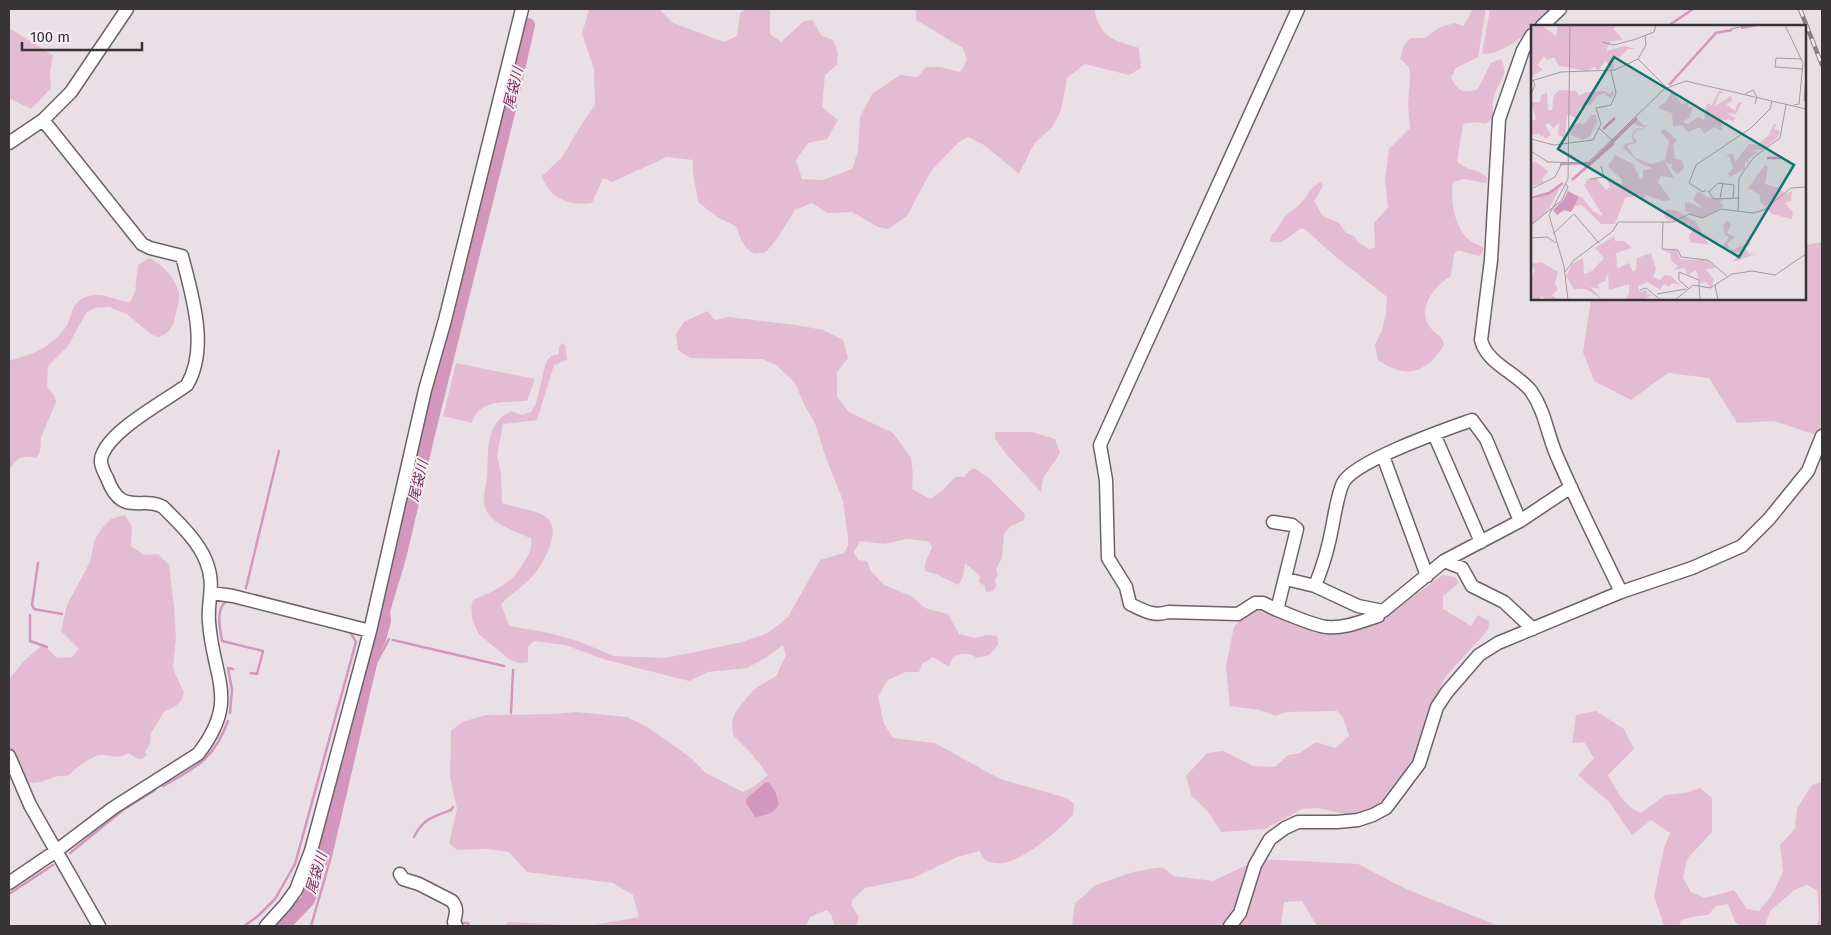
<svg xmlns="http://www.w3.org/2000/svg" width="1831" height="935" viewBox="0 0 1831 935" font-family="'Fira Sans','Noto Sans JP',sans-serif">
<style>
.green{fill:#e3bcd4}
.water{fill:#d396bd}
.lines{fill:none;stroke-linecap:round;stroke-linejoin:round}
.stream{stroke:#d396bd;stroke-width:2.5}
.river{stroke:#d396bd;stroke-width:14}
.minor-casing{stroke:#6c6369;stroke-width:15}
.minor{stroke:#fff;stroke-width:12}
.rail-casing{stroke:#878084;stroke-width:4.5}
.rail{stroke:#f7edf3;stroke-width:2.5;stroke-dasharray:8;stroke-linecap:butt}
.labels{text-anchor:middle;stroke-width:4;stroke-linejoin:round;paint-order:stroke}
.water-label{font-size:14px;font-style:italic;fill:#732b5d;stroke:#f7edf3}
.inset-river{fill:none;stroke:#d396bd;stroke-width:2.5}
.inset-road{fill:none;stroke:#a39b9f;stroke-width:1}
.view{fill:#0f766e;fill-opacity:0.15;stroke:#0f766e;stroke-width:2.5}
.inset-edge{fill:none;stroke:#383436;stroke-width:2.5}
</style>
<rect width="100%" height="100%" fill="#eadfe5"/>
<path class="green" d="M589,9H659L673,23L724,42L737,36L740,13L746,9H768L770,11V34L781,42L804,21L812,20L822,36L833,40L838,53L837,65L825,75L822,107L838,120L827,139L808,143L796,160L802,179L823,180L852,169L858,151L860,117L872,94L900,75L918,77L926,67H940L960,72L967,60L963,48L916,20V9H1094C1101,39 1113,40 1139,48L1141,68L1129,75L1085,64L1067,78L1061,110L1053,126L1034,144L1019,174L984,145L968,137L959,142L931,171L907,216L888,229L878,227L852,212L827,213L812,203L795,210L776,240L766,252L754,254C743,247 740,240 737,227L717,217L698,202C697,188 691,173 693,160L667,157L612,182L603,178L592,203C580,205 563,203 553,194C548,190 545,182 541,177L562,157L580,127L595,105L594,69L582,34Z
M1472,9H1486L1478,57L1456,68L1451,78C1459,92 1463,94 1478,89L1491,63L1501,59C1510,76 1497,82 1494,97C1492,103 1493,110 1493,117L1486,124L1477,122L1463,124L1457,161C1467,172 1480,168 1488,179L1485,183L1464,179L1453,182C1450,198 1454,225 1467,238C1471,242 1479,245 1484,248L1481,255L1478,256L1458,250L1454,254L1451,276C1435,285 1416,309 1430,327C1436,336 1441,333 1444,345C1427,373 1406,380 1378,360L1375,345L1382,330L1386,314L1387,297L1336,257L1306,230L1301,228C1290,235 1284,246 1270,241L1272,234C1279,229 1279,225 1284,218C1288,212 1294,210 1299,205C1308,197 1308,188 1321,182L1323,186L1314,201L1323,216L1339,223L1346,233L1354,236L1358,242L1369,249L1375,247L1374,223L1388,208L1385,180L1389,149L1410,128L1408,104L1410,79L1409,67L1400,59L1403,47L1410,38H1425L1440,27L1455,23L1463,26L1468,19Z
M1490,9H1552C1535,25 1508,55 1482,54Z
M9,28L53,55L50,71L51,88L31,109L9,98Z
M1822,242V437L1774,421L1737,423L1709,378L1668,373L1631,400L1594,381L1583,352L1591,299H1805V245Z
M149,258C163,265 175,277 179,293C180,300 177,310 175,317C173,327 168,334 159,337L152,335L127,314L109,307L95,308L86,313L68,346L48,366L47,387L54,395L56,402L41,437L40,452L37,458C20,456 18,456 9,471V361C32,354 45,351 62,332C76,318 66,297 96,295C107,294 118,302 130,302L135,292L138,265Z
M707,311L715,320L729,317L796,325L823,330L843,340L848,358L837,372V397L849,412L893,433L911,458L913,475L912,489L930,499L943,490L955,477H964L969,471L974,468L989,478L1025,514L1024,520L1011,526L1004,534L1002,558L996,569L998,574L995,580L996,586L993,591L986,592L985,586L979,582L980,576L965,563L963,577L958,585L936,574L925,571C923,564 930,554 932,546L927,541L906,539L885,544L860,541L854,552L858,560L867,561L871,571L884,585L911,596L925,608L948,614L959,634L974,638L987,635L997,636L998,645L989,655L977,658C968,652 962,653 953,657L949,667L933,657L922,664L919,672H906L888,680L878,697L884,724L893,738L935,743L1000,779L1067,798L1074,804L1073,815C1057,831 1010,876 986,860C983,859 981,853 979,851L957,857L913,878L865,888L852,900L851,905L859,917L856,926H835L831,915L827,910L810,917L806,926H502L509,922L588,926L639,917L633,895L613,883L527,872L509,852L487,849L457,850L449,843L457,809L450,777L451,731L462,722L486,715L554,714L576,712L627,717L649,728L691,758L706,773L743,792L755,786L768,775L751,753L733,735L732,722L736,711L753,690L776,676L786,655L783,645L765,658L747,668L708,672L689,681L606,660L565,645L534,641L528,647V662C523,664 517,663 512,661C510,660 481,636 479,634C473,624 469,610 473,600C494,591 512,584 523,564C529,554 532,549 531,538C518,533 492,524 486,510C481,498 486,488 487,476C489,451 484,425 511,411L522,415L531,412L536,403L546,362L551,356L559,354V347L562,343L565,345L567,360L554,365L537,420L503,424L497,456L501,473L502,503C515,507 531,509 543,515C566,528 542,566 530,579C521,588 510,595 501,604L509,626L544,632L578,641L614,656L665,658L705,650L742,642L768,633L788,617L820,560L844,553L848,546V537L843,501L825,455L816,426L804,404L795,383L776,365L762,359L690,358L678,350L676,334L684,322Z
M456,363L535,379L527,401C506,403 479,398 472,423L443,416Z
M995,432H1032L1055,439L1060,453L1043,478L1041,492L1006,454L995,439Z
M125,515L132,527L131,546L144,555L158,554L169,565L174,607L176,638L173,666L175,674L184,692L182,699L177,705L164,712L151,733L150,744L145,752L147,755L142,759L136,758L128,753C115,762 106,751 94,757C84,761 75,770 67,776C51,774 43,786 26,782L14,763L9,749V679L23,662L43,644L57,658L72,657L79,649L61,631L67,605L90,562L95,539L103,527L111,519Z
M1443,575L1455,577L1459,583L1443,596V609L1471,626L1478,615L1489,621L1488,630L1446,676L1429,711L1412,763L1397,785L1374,808L1357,814H1344L1318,808L1302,809L1265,829L1221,832L1207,810L1192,797L1186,776L1207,753L1223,751L1253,766L1275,767L1288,755L1300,753L1316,742L1335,748L1349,736L1343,717L1337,711L1287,712L1275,716L1260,710L1230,706L1226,667L1234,626L1253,609L1328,632L1381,619Z
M1596,711L1624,729L1634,749L1608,775C1616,790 1625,807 1641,813L1665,795L1685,793L1700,788L1712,798V832L1687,859L1683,878L1691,892L1705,898L1734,890L1747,909L1759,911L1774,892L1783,871L1780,845L1795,829L1797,808L1812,785L1822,782V926H1816L1819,917L1817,890L1807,885L1794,890L1770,911L1765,926H1740L1735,922L1728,904L1716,906L1708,915L1697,916L1681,920L1679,926H1664L1654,896L1664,848L1670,833L1651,820L1632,835L1610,803L1578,775L1594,758L1584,742L1572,743L1576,715Z
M1259,859L1358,864L1406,889L1499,926H1317L1302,901L1284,902L1281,926H1072L1075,903L1096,885L1133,872L1162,867L1174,876L1213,881Z"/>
<path class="water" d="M766,782L769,783L775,791L779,804C774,814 766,815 755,817L746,802L747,798Z"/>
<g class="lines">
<path class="stream" d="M1668,26L1693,9
M38,563L32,605L34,609L62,614
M246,588L279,451
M227,601C215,608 220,629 222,641L263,651L257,674L251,673
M30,615V641L47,647
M376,636L382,637
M393,640L504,666
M230,713L232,690L228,668L233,669
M511,713L513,670
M163,786C197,767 214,759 228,721
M414,837C423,819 432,817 451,810L453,807
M70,853L123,810L155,790
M9,894L53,865
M460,923H468L469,926
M244,926L258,916L275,899L295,864L356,642L349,630
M311,926L330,860L376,663L389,639"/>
<path class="river" d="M283,926L308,900L323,853L372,654L379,639L384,621L383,611L400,554L428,434L509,109L528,25"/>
<g class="minor-casing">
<path id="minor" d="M1542,26L1560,9
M1532,35L1523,50L1499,119L1491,260L1481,340C1487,364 1517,373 1531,391C1545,411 1547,433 1556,454C1576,501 1599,546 1621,592
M9,143L43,120L71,92L127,9
M1434,434L1481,542
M1383,456L1427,576
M1273,522L1292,525L1297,529L1277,610L1263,603H1255L1238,614L1168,612C1153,617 1143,610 1130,604L1126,587L1108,558L1106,480L1100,445L1298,9
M1444,561L1462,568L1472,586L1504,602L1533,629
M1286,579L1315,586L1358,606L1383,611L1444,561L1520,521L1571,487
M1315,586C1320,573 1325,560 1328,546C1333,529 1336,497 1343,483C1354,461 1447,429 1472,420L1486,439L1520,521
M212,593L233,596L370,631
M1277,610C1291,615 1314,626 1327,627C1344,629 1362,621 1378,616V610
M9,756L30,805L99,926
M400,874L403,879L419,884L452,901C458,908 456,914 454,922L456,926
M9,883L56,851L113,808L198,754C240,700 213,679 209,622C207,599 216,586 206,561C198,541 179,523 163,507C149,499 134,507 122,500C115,496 110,486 107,478C103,470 98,461 103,453C114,428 165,401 187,385C209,348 192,295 182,256L150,248L142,244L43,120
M266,926L285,905L296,890L311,851L370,631L425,390L445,320L522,9
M1230,926L1240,913L1255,865L1263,851L1270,839L1285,828L1298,822H1337L1358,820L1373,815L1386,808L1419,764L1437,707L1447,692L1479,655L1498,643L1621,592L1692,568L1742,546L1769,519L1808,471L1822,436"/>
</g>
<use href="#minor" class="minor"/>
<g class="rail-casing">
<path id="rail" d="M1800,9L1822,65"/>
</g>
<use href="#rail" class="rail"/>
</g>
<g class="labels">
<g class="water-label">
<text transform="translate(513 88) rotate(-76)" y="5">尾袋川</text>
<text transform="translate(418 481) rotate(-76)" y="5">尾袋川</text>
<text transform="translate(316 873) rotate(-73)" y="5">尾袋川</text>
</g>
</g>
<g transform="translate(1531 25)">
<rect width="275" height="275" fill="#eadfe5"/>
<path d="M0,0H10L25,11L27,0H85L83,4L92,15L80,16L75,26L93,21L105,24H97L87,34H82L83,43L79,44L75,36L67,45L63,42L56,46L28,41L23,32L16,35L13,31L6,40L12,45L0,51ZM189,64L193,69L189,68L184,81L200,71L201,76L195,79L204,86L207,78L211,77L205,89L196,88L204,93L203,97L197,94L190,96L191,106L183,102L173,109L169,102L157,107L151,100L142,101L141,88L126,83L135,77L141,67L151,79L157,77V82H162L158,93L151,97L157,99L167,92L173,95L175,80L178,78L180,81ZM29,65L45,66L48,71L55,67L74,66L78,69L82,66L83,68L79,74L74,68L66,71L60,79L49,82L45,93L36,89L34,113L27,110L28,98L22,103L18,98L14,100L20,110L14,114L12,109L11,113L9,109L0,110V96L5,94L0,77H9L11,70L16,67L17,85H21L23,70ZM60,90H65L66,97L59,111L52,115L39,110L41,101L49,98L52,100ZM106,94L113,101L118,99L111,105H106L102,111L106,117L96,121L104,133L121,139L134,135L138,116L129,106L134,104L146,115L142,120L144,134L151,135L153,143L146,149L140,143L142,140L134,137L143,153L130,151L127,157L140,175L132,176L115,170L111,174L108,170L94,173L84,199H70L51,180L44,181L45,185L43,180L50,171L62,186L72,191L53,160L57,154L65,153L75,165L79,162L76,153L91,160V155L77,141L84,130L102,139L109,154L112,153V146L121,143L110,139L92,123L94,119L103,117L100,111L106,103L111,104L113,102L102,99ZM243,99L246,100L243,104L249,106L246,113L231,125H221L227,127L217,134L218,138L214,136V144L199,152L197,149L202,143L198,131H194L202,128L204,137L218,119L226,120L237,111ZM4,136L17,146L11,155L13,157L0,162V140ZM234,140L237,142L234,159L248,163L254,169L261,166L260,176L254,178L262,187L261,194L241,189L229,176V170L217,163ZM29,162L18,184L0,201V176ZM167,166L176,172L192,175L189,177L193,181L170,193L154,186V178L157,177L172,184L162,174ZM135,184L146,186L165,197L178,220L159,217L158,210L162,206L158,204V197L153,200L136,194L133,191ZM196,195L200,200L196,208L204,212L197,218V221L202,225L218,217L220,219L214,223L218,229H224L202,237L209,227L200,228L199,223H191L198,212L194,210L192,201ZM84,211V216H93L101,223L85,228L86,240L83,236L87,243L98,238L102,247L105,244L106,233L120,228L125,244L122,252L129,255L134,250L140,251L149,260L141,258L138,262L133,259L129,265L117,257L107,261L109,267L116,265V269H120L127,275L120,270L113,275H93L98,269V259L78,265L77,248L74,256L66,260L70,264L59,262L72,275L55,264H43L35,251L41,239L52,233L53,249L61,246L73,233L64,223ZM130,225H146L149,234L176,235L185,243L175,244L183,255L180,263L175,257L169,258L165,245L157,250L153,243L143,245L147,241L141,237L139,228ZM10,237L27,247L24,258L27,265L21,270L28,275H14L10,270L9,275H0V253L4,245L0,239Z" fill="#e3bcd4"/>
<path d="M37,166L48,172L40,187L33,185L26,190L22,185L33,174Z" fill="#d396bd"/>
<path class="inset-river" d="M210,3L225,0M138,60L185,8L201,5M72,104L84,93M236,133H252M29,139L60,138L106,93M41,155L83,118M0,173L18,168L32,158"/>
<path class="inset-road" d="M254,0L272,38L268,79L263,80M200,4L217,0M71,17L83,20L105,14L123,7L125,0M107,34L135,62M271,34L245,33L244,42L272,44M0,56L30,47L84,45L107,34L115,20L114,10M0,69L4,60L2,55M214,69L222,65L226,72L224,79M273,76L275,53M68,103L82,116M0,114L23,120L62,115L70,99L65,83L80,80L85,68L80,46M0,126L17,137L57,138L133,64L155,56L275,84M59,154L73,152L70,141M0,164L24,152L31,138M175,165L172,167L158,158L165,140L220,103L239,84L241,76M177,166L183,174L209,173M178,167L187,158L203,160L202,173M189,173L192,158M207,186L208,153L223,132L249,113L255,80M132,197L131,224L147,225L150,232L177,235L196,251M0,200L31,175L37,162L35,159M22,209L43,189L68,218M0,213L16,212L25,218M34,247L43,235L82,206L87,197H142L158,189L171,193L190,184L222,188L233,185L260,163L275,162M168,259L169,275M184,260L187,275M157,263L148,255V247L168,255V259M109,265L115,263L130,275M126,269L155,264M37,275L33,241L18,190L37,154L39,0M144,275L162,260L179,263L201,249L221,246L244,250L275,229"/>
<path class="view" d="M83,32L263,140L208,232L27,124Z"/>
<rect width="275" height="275" class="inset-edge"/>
</g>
<rect width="1831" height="935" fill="none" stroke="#383436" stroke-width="20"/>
<path d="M22 42v8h120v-8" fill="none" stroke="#383436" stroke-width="2.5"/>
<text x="30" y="42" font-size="15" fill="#383436" stroke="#f7edf3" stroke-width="4" paint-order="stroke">100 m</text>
</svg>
